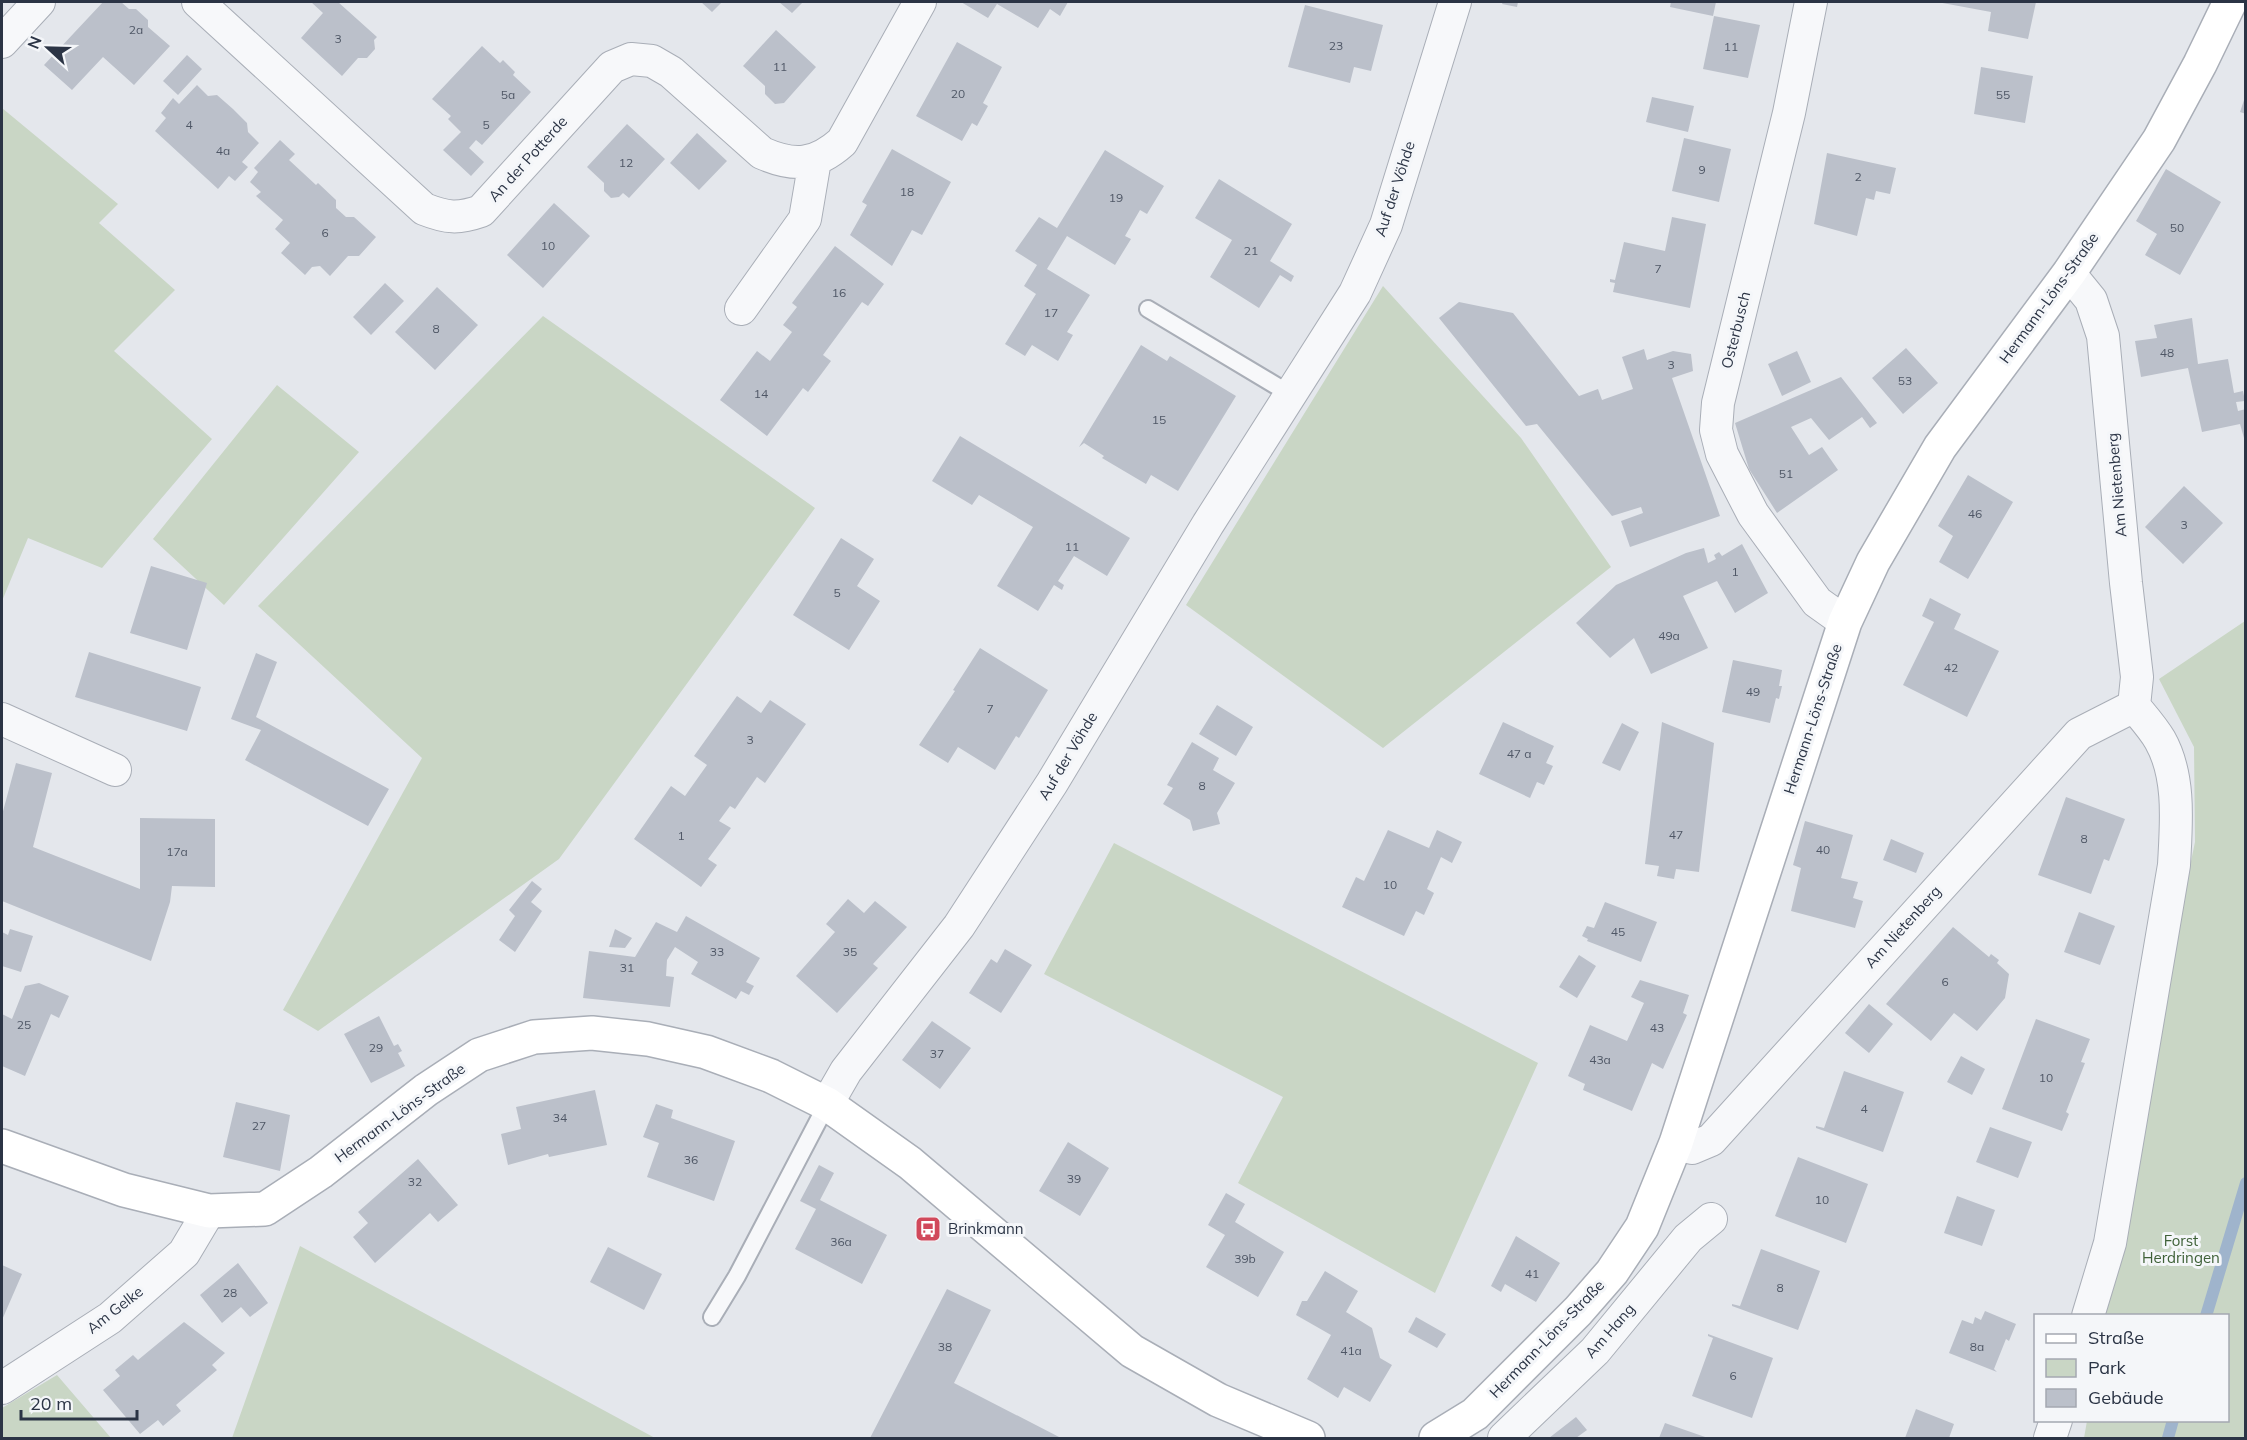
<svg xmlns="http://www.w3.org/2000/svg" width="2247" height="1440" viewBox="0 0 2247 1440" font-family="Mulish,sans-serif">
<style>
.green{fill:#c9d6c5}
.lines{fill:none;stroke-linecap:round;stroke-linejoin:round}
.stream{stroke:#9fb4cc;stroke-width:12}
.building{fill:#bbc0ca}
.lane-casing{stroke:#a9aeb7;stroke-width:20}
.street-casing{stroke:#a9aeb7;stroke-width:34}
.secondary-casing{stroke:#a9aeb7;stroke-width:36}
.lane{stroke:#f7f8fa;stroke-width:16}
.street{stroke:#f7f8fa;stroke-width:32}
.secondary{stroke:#fff;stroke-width:33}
.labels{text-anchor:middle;stroke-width:6;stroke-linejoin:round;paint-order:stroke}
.number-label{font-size:12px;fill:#4f5766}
.street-label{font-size:15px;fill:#2b3445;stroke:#f4f6f9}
.poi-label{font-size:15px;fill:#2b3445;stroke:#f4f6f9;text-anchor:start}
.park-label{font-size:15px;fill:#3f6138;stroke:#f4f6f9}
</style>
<rect width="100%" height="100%" fill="#e4e7ec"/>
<path class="green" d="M2,108L118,204L99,223L175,290L114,351L212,439L102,568L28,538L2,601Z
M1383,286L1521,438L1611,567L1383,748L1186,605Z
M543,316L815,508L559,859L318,1031L283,1010L422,758L258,606Z
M277,385L359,452L224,605L153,539Z
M2245,621V1438H2084L2087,1421L2228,1420V1316L2104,1315L2138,1114L2195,842L2194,747L2159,679Z
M1114,843L1538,1063L1435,1293L1238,1183L1283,1097L1044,974Z
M300,1246L655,1438H232Z
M57,1375L111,1438H2V1408Z"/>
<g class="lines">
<path class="stream" d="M2206,1316L2246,1183
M2168,1438L2173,1420"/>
</g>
<path class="building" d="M103,2H121L129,9H136L148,20V27L170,46L134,85L103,57L72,90L44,65Z
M311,2H338L377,37L374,40L375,49L367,58H358L342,76L301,38L323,13Z
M701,2H722L712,12Z
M779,2H803L792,13Z
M961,2H1068L1060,16L1050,9L1038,28L997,4L988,18Z
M1503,2H1518L1517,7L1502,4Z
M1671,2H1716L1713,16L1670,7Z
M1937,2H2036L2028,39L1988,31L1991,12Z
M1305,5L1383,25L1371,71L1354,67L1350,83L1288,67Z
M1714,16L1760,25L1748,78L1703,69Z
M776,30L816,67L784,103L775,104L765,94V86L743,66Z
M957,42L1002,67L983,103L988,106L977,126L972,123L962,141L916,116Z
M482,46L500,63L503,60L515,72L513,75L531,92L482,145L476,140L469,148L484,162L471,176L443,150L461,132L448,119L451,116L432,99Z
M187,55L202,69L178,95L163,81Z
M1981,67L2033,76L2025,123L1974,114Z
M197,85L208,96L217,95L233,109L247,123L248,132L259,143L242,162L248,167L235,181L229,176L218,189L155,131L166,118L161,113L173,98L179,104Z
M1652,97L1694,106L1688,132L1646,122Z
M2245,97H2246V114L2240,112Z
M627,124L665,159L629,198L623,193L619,197L611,198L604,191V183L587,167Z
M697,133L727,161L699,190L670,163Z
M1684,138L1731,149L1719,202L1672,191Z
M280,140L295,154L289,160L316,185L318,183L336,200V208L346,217H354L376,237L359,256H348L330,276L320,266L312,267L305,275L281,253L290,243L275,229L283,220L256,196L261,192L250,182L258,172L254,168Z
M892,149L951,182L922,235L912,230L892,266L850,235L867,205L862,202Z
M1105,150L1164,186L1147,214L1140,210L1125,236L1131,239L1115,265L1067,236L1047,269L1090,295L1067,332L1073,335L1058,361L1032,345L1025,356L1005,344L1036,294L1024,286L1037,265L1015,251L1039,217L1057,228Z
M1827,153L1896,168L1890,194L1876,191L1874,200L1866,198L1857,236L1814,224Z
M2166,169L2221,202L2180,275L2145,255L2157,234L2136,221Z
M1219,179L1292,224L1270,261L1294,276L1291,282L1280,275L1259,308L1210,277L1232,240L1195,218Z
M554,203L590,236L543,288L507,255Z
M1672,217L1706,224L1690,308L1613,292L1615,283L1610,282V279L1615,280L1624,242L1665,251Z
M835,246L884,284L868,306L862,302L823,355L831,361L808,392L803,388L767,436L720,400L757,351L770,361L792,332L783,325L797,307L792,303Z
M385,283L404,301L371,335L353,317Z
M437,287L478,325L435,370L395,332Z
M1459,302L1513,313L1579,396L1598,389L1602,400L1633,389L1622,357L1644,349L1647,360L1673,351L1691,354L1693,371L1672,378L1720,516L1630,547L1621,521L1643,513L1641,507L1612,516L1537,424L1526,426L1439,318Z
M2192,318L2198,364L2228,359L2234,393L2243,391L2245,401L2236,402L2238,411L2246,409V445L2240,424L2202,432L2188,368L2141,377L2135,341L2157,338L2154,325Z
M1141,345L1167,361L1170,356L1236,396L1178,491L1151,475L1146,484L1102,458L1104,456L1084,443L1079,447Z
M1906,348L1938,383L1903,414L1872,378Z
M1797,351L1811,382L1782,396L1768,364Z
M1841,377L1877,423L1870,428L1862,417L1829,440L1811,418L1791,427L1809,455L1822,447L1838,470L1777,513L1749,469L1735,423Z
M960,436L1130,538L1107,576L1074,556L1058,581L1064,585L1062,590L1054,585L1038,611L997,586L1033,527L979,495L972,505L932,481Z
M1968,475L2013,502L1968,579L1939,562L1953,536L1938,526Z
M2184,486L2223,523L2183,564L2145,527Z
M841,538L874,559L857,586L880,601L849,650L793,615Z
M1742,544L1768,593L1735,613L1717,581L1683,596L1708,648L1651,674L1634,638L1610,658L1576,623L1616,585L1686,553L1704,548L1708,563L1716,559L1714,555L1719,552L1722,556Z
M151,566L207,583L187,650L130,633Z
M1930,598L1961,614L1954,629L1999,651L1967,717L1903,685L1934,622L1922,616Z
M980,648L1048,690L1019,738L1016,736L995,770L958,747L948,763L919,745L955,691L953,690Z
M89,652L201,687L187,731L75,697Z
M256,653L277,662L256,717L389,789L368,826L245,760L261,730L231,719Z
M1733,660L1782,670L1779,686H1782L1779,699L1776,698L1770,723L1722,712Z
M737,696L761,713L770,700L806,724L765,783L757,777L735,809L730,806L719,821L731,828L708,859L717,865L701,887L634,839L671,786L685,796L707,765L694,756Z
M1217,705L1253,727L1236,756L1199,734Z
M1503,722L1554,746L1546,763L1553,766L1544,785L1537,782L1530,798L1479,774Z
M1662,722L1714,743L1699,872L1676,869L1674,879L1657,876L1659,866L1645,864Z
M1622,723L1639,732L1620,771L1602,763Z
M1192,742L1219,758L1213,770L1235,783L1217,813L1220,824L1193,831L1190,820L1163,804L1173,788L1167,785Z
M16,763L52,773L33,847L140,889V818L215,819V887L172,886L170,902L151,961L2,901V815Z
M2066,797L2125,819L2109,861L2104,859L2091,894L2038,875Z
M1805,821L1853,835L1841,878L1858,882L1853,898L1863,901L1855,928L1791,911L1801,868L1793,865Z
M1388,830L1429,848L1437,830L1462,842L1452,863L1441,857L1427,889L1434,893L1424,915L1416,911L1404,936L1342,907L1356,877L1364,881Z
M1891,839L1924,853L1916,873L1883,860Z
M532,881L542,889L531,902L542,911L515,952L499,940L515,916L509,910Z
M848,899L864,913L875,901L907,927L873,964L878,968L837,1013L796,976L835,932L826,924Z
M1605,902L1657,922L1641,962L1587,941L1588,939L1582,936L1587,926L1594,928Z
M2079,912L2115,926L2100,965L2064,952Z
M686,916L760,958L746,982L754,986L749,995L741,991L736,999L691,974L698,962L675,947L667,960L666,976L674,977L670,1007L583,998L589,951L635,957L656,922L677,932Z
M1953,927L1989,957L1991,954L1999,960L1997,963L2009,974L2005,998L1977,1031L1954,1013L1931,1041L1886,1004Z
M10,929L33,936L21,972L2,966V932L8,935Z
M615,929L632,938L625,948L609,947Z
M1005,949L1032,965L1001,1013L969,993L991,959L997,963Z
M1579,955L1596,966L1577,998L1559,987Z
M1640,980L1689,995L1683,1013L1687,1015L1663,1069L1652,1063L1632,1111L1583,1090L1585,1084L1568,1076L1590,1025L1627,1041L1644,1003L1631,997Z
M39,983L69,996L59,1018L51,1014L25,1076L2,1066V1014L12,1019L25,986Z
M1869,1004L1893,1024L1869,1053L1845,1033Z
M379,1016L394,1046L398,1044L402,1051L398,1053L405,1066L371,1083L344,1034Z
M2036,1019L2090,1039L2081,1062L2085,1063L2066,1112L2069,1114L2062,1131L2002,1109Z
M932,1021L971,1048L940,1089L902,1060Z
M1961,1056L1985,1069L1972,1095L1947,1082Z
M1844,1071L1904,1092L1883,1152L1816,1128V1126L1824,1128Z
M595,1090L607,1145L549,1157L548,1154L508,1165L501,1134L521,1129L516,1107Z
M236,1102L290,1115L280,1171L223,1157Z
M656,1104L673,1110L671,1118L735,1141L714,1201L647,1177L659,1143L643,1137Z
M1990,1127L2032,1142L2018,1178L1976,1162Z
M1068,1142L1109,1168L1080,1216L1039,1191Z
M1798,1157L1868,1184L1846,1243L1775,1216Z
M418,1159L458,1205L438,1222L430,1213L375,1263L353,1237L368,1223L358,1212Z
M819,1165L834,1173L820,1200L887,1235L862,1284L795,1249L816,1209L800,1201Z
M1226,1193L1245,1204L1235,1222L1284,1252L1258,1297L1206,1267L1225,1235L1208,1225Z
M1957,1196L1995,1210L1982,1246L1944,1233Z
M1516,1236L1560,1263L1536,1302L1505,1284L1501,1292L1491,1286Z
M608,1247L662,1274L644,1310L590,1282Z
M1761,1249L1820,1271L1798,1330L1732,1306V1304L1740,1306Z
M238,1263L268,1303L250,1317L241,1307L222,1323L200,1295Z
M2,1265L22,1274L2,1320Z
M1325,1271L1358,1291L1346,1312L1372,1328L1380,1358L1392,1365L1370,1402L1344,1387L1338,1398L1307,1379L1331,1335L1296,1315L1302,1301H1307Z
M947,1289L991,1310L954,1383L1061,1438H870Z
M1985,1311L2016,1324L2009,1341L2006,1339L1994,1369L1997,1372L1949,1353L1962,1320L1973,1324L1975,1317L1981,1320Z
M1416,1317L1446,1334L1437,1348L1408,1332Z
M184,1322L225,1353L212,1365L217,1370L176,1405L181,1411L163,1426L158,1420L140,1434L103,1390L120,1376L115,1370L133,1355L138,1360Z
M1708,1334L1773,1358L1752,1418L1692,1396L1713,1338L1708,1336Z
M1916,1409L1954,1424L1949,1438H1905Z
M1576,1417L1587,1430L1576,1438H1549Z
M1665,1423L1708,1438H1659Z"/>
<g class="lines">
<g class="lane-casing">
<path id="lane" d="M1148,309L1290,394
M712,1317L737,1276L827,1104"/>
</g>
<g class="street-casing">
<path id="street" d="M198,2L424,209C447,218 458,219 481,211L612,67L631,59L652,61L671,72L762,153C794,167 815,166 842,142L920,2
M1811,2L1789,113L1718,403L1716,430L1722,454L1753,514L1817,602L1845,622
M2,42L39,2
M741,309L805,219L815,160
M2,719L115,770
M827,1104L846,1071L959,926L1052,783L1208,524L1355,293L1386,225L1455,2
M1676,1143L1692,1148L1711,1140L2079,734L2134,706L2137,677L2126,583L2103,336L2091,300L2069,273
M2088,1316L2110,1243L2174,865C2176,825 2181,777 2160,740C2153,728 2143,717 2134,706
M2,1388L110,1318L184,1253L209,1211
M1504,1438L1595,1351L1688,1238L1711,1219
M2050,1438L2056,1420"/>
</g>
<g class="secondary-casing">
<path id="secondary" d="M2,1146L124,1190L209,1211L265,1209L321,1172L426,1090L479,1055L534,1037L592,1033L648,1039L706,1052L771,1076L827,1104L910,1163L1132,1351L1218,1400L1308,1438
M1436,1438L1475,1414L1578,1311L1612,1272L1642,1227L1676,1143L1845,622L1873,562L1940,447L2069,273L2159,140L2200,64L2230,2"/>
</g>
<use href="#lane" class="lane"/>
<use href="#street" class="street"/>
<use href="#secondary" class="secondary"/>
</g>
<defs>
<g id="bus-square" transform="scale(1.35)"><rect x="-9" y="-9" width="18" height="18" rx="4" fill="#d1495b" stroke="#f4f6f9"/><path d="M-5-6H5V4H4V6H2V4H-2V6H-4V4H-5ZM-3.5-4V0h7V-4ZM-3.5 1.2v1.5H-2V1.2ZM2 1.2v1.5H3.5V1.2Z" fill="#fff"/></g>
</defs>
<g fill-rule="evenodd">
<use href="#bus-square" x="928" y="1229"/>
</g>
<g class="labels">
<g class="number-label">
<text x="136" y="34">2a</text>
<text x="338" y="43">3</text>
<text x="1336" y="50">23</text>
<text x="1731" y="51">11</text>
<text x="780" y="71">11</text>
<text x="958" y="98">20</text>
<text x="508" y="99">5a</text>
<text x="2003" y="99">55</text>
<text x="189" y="129">4</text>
<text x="486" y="129">5</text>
<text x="223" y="155">4a</text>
<text x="626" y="167">12</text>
<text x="1702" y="174">9</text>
<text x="1858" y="181">2</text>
<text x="907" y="196">18</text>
<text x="1116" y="202">19</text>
<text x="2177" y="232">50</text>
<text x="325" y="237">6</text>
<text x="548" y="250">10</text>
<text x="1251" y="255">21</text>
<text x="1658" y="273">7</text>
<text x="839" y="297">16</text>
<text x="1051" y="317">17</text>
<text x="436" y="333">8</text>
<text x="2167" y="357">48</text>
<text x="1671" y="369">3</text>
<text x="1905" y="385">53</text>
<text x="761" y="398">14</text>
<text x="1159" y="424">15</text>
<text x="1786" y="478">51</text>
<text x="1975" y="518">46</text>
<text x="2184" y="529">3</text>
<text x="1072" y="551">11</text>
<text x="1735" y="576">1</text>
<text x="837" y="597">5</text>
<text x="1669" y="640">49a</text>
<text x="1951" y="672">42</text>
<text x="1753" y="696">49</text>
<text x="990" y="713">7</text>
<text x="750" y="744">3</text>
<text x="1519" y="758">47 a</text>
<text x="1202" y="790">8</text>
<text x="1676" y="839">47</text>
<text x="681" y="840">1</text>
<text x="2084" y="843">8</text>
<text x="1823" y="854">40</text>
<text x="177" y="856">17a</text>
<text x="1390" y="889">10</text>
<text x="1618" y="936">45</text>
<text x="717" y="956">33</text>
<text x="850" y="956">35</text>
<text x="627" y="972">31</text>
<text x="1945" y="986">6</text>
<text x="24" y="1029">25</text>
<text x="1657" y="1032">43</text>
<text x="376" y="1052">29</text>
<text x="937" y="1058">37</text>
<text x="1600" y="1064">43a</text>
<text x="2046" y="1082">10</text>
<text x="1864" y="1113">4</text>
<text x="560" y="1122">34</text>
<text x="259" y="1130">27</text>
<text x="691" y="1164">36</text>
<text x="1074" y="1183">39</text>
<text x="415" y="1186">32</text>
<text x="1822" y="1204">10</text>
<text x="841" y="1246">36a</text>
<text x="1245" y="1263">39b</text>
<text x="1532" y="1278">41</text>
<text x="1780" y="1292">8</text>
<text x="230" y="1297">28</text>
<text x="945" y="1351">38</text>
<text x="1977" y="1351">8a</text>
<text x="1351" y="1355">41a</text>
<text x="1733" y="1380">6</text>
</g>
<g class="street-label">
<text transform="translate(528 159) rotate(-48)" y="5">An der Potterde</text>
<text transform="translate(1395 189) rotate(-72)" y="5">Auf der Vöhde</text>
<text transform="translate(2049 298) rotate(-54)" y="5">Hermann-Löns-Straße</text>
<text transform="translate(1736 330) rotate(-76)" y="5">Osterbusch</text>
<text transform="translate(2117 485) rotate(-95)" y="5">Am Nietenberg</text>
<text transform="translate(1813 719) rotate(-72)" y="5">Hermann-Löns-Straße</text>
<text transform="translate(1068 756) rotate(-59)" y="5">Auf der Vöhde</text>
<text transform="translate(1903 927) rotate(-48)" y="5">Am Nietenberg</text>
<text transform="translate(400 1113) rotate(-36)" y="5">Hermann-Löns-Straße</text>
<text transform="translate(115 1310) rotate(-38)" y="5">Am Gelke</text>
<text transform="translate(1610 1331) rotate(-49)" y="5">Am Hang</text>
<text transform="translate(1547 1339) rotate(-46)" y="5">Hermann-Löns-Straße</text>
</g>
<g class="poi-label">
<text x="948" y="1234">Brinkmann</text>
</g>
<g class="park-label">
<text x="2181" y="1246">Forst<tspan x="2181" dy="17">Herdringen</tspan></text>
</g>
</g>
<rect width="2247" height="1440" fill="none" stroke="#2b3445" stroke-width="6"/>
<rect x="2034" y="1314" width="195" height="108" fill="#f4f6f9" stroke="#a4a8b1" stroke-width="1.5"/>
<rect x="2046" y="1334" width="30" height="9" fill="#ffffff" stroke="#a4a8b1" stroke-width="1.5"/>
<text x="2088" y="1344" font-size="18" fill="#2b3445">Straße</text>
<rect x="2046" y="1359" width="30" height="18" fill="#c9d6c5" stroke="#a4a8b1" stroke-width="1.5"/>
<text x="2088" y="1374" font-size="18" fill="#2b3445">Park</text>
<rect x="2046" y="1389" width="30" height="18" fill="#bbc0ca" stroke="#a4a8b1" stroke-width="1.5"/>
<text x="2088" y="1404" font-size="18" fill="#2b3445">Gebäude</text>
<g transform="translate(48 48) rotate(292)" stroke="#f4f6f9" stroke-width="4.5" paint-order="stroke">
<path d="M0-4.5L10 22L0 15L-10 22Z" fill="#2b3445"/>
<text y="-9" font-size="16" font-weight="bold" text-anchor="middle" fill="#2b3445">N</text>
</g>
<path d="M21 1410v9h116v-9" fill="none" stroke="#2b3445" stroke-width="3"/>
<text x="30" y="1410" font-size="18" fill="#2b3445" stroke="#f4f6f9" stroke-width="4.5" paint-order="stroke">20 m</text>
</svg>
